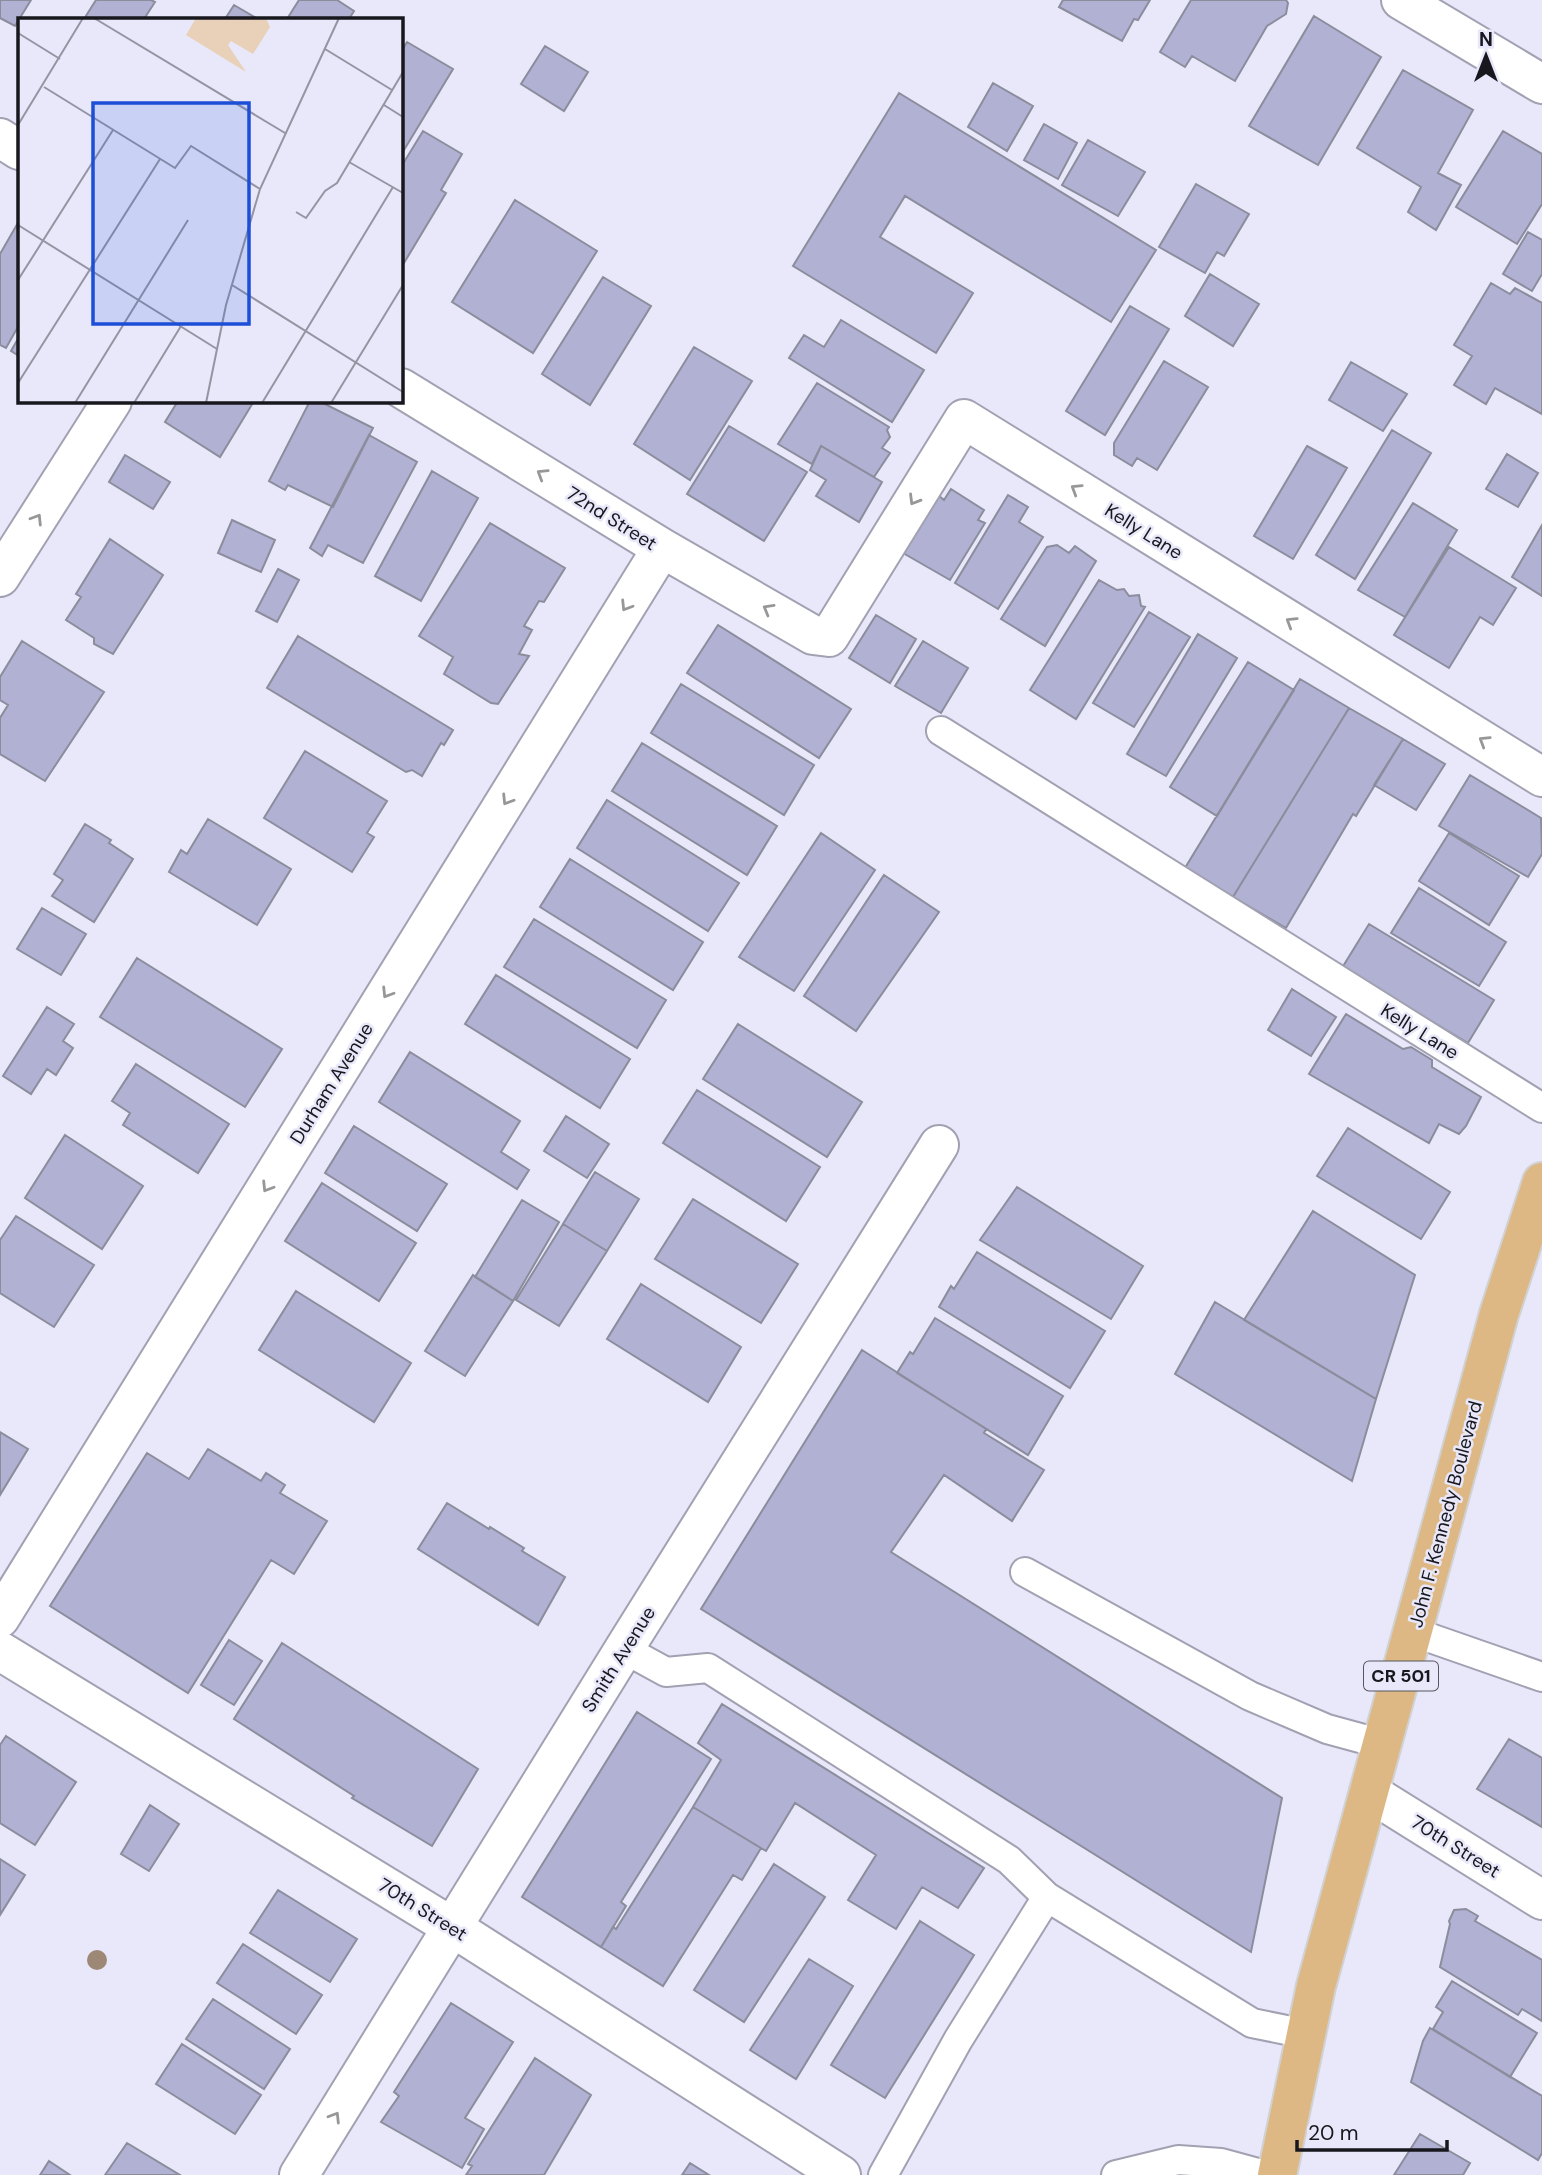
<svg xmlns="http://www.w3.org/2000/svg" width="1542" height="2175" viewBox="0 0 1542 2175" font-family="'DM Sans',sans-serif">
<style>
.building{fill:#b1b1d3;stroke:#8b8c9c;stroke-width:2}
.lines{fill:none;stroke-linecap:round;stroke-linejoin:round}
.service-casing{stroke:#a1a1b2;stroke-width:32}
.minor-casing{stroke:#a1a1b2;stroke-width:42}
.tertiary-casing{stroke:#a1a1b2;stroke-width:42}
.primary-casing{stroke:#d1d1d2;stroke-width:42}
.service{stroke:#fff;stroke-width:28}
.minor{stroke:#fff;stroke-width:38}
.tertiary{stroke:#fff;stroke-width:38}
.primary{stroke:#ddb885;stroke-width:38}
.tree{fill:#9c8874}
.oneway{stroke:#979799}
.labels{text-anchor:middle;stroke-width:5;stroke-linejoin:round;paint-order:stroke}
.shield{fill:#e8e8fa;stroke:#56565f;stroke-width:2}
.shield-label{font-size:18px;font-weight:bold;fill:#17171d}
.street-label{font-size:19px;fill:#17171d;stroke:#e8e8fa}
.inset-road{fill:none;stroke:#9494a2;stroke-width:2}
.view{fill:#1d4ed8;fill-opacity:0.15;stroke:#1d4ed8;stroke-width:3.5}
.inset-edge{fill:none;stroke:#17171d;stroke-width:3.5}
</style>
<rect width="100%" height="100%" fill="#e8e8fa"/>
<path class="building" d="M0,0H31L15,26L0,18Z
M96,0H151L155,2L144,19H84Z
M299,0H337L354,11L349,19H287Z
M1063,0H1150L1138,20L1134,19L1122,41L1059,7Z
M1191,0H1286L1288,3L1286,14L1267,26L1235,81L1192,56L1185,67L1160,52Z
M234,5L258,19H225Z
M1314,16L1381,57L1318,165L1249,126Z
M407,42L453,69L401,155V52Z
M545,46L588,72L564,111L521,84Z
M1403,70L1473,110L1438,173L1461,185L1436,230L1408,212L1421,187L1357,148Z
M993,83L1033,106L1007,151L968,127Z
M899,93L1156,250L1111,322L905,196L880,237L973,293L936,353L793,266Z
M1044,124L1077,143L1058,179L1024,160Z
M423,131L462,154L441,190L446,193L401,268V167Z
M1503,131L1542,154V204L1517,244L1456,207Z
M1088,140L1145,172L1118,216L1062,185Z
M1196,184L1249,214L1224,256L1217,252L1205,273L1159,247Z
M515,200L597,251L533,353L452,302Z
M19,221V325L6,348L0,345V254Z
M1528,232L1542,240V274L1532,291L1503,274Z
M1210,274L1259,304L1233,346L1185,316Z
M603,277L651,306L590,405L542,374Z
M1491,283L1510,294L1515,288L1542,303V414L1495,388L1486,404L1454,385L1472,356L1454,345Z
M1130,306L1169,329L1105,435L1066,411Z
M841,320L924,370L892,422L789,358L804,335L824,347Z
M19,337V356L11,351Z
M694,347L752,381L690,480L634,444Z
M1164,361L1208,387L1157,470L1137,458L1132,466L1114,455V443Z
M1351,362L1407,394L1383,431L1329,400Z
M817,383L889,427L887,430L890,437L882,448L890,453L874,477L821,446L812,464L778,444Z
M178,401H254L220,457L165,422Z
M310,401H319L373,428L333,507L288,485L285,490L269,481Z
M729,426L807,472L764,541L687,494Z
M1392,430L1431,453L1355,579L1316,555Z
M369,435L417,462L363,563L328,545L322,556L310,548Z
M821,446L882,482L859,522L816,496L826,480L810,470Z
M1307,446L1347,468L1293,559L1254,536Z
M1507,454L1538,473L1518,507L1486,489Z
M125,455L170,482L153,509L109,482Z
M432,471L478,498L421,601L375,576Z
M951,489L984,510L978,520L985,523L950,580L903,553L938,495L944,500Z
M1008,495L1028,507L1019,522L1043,537L998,609L955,583Z
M1413,503L1457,530L1405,617L1358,590Z
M232,520L275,540L261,572L218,553Z
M490,523L565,568L544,602L539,601L524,626L532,630L519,654L529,656L498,704L491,703L444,674L453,657L419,636Z
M1542,525V596L1512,577Z
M110,539L163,575L113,654L94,644V638L66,620L81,597L76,594Z
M1057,545L1069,553L1075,546L1096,561L1045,646L1001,619L1047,547Z
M1449,547L1516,588L1493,625L1480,617L1449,668L1394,635Z
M278,569L299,580L277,622L256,611Z
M1099,580L1117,590L1124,589L1129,596L1139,595L1141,606L1145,607L1076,719L1030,690Z
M1149,612L1190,637L1134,727L1093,703Z
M876,615L916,639L890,683L849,658Z
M718,625L851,709L819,758L687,673Z
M1198,634L1237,658L1166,776L1127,754Z
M298,636L453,730L444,745L441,743L422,776L412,770L406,772L267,688Z
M22,641L104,692L45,781L0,754V718L8,705L0,700V677Z
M923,641L968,668L941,713L895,686Z
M1248,662L1294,690L1217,816L1170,787Z
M1300,679L1349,708L1233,897L1185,868Z
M681,684L814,765L784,815L651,733Z
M1349,708L1403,739L1356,816L1353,814L1286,928L1233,897Z
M1403,739L1445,764L1416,810L1374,785Z
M642,743L777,826L747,875L612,791Z
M305,751L387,801L367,833L374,837L352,872L264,818Z
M1470,775L1541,818L1542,854L1528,877L1439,826Z
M607,800L739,883L708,931L577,848Z
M208,819L291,869L257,925L169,872L181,850L187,854Z
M85,824L111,840L109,843L133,859L94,922L52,896L63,880L54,874Z
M821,833L875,870L794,991L739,957Z
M1449,833L1519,876L1489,925L1419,881Z
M570,859L703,942L673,990L540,907Z
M884,875L939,912L856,1031L804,996Z
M1419,888L1506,942L1479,986L1391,933Z
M42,908L86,934L61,975L17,949Z
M534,919L666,1000L637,1048L504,967Z
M1369,924L1494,1000L1468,1043L1342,968Z
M137,958L282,1049L245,1107L100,1017Z
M496,975L630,1059L600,1108L465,1024Z
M1292,989L1336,1017L1311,1056L1268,1030Z
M47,1007L74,1024L63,1041L73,1048L56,1075L47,1069L31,1094L3,1076Z
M1346,1014L1403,1049L1411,1047L1432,1060V1067L1481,1097L1466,1126L1459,1134L1439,1124L1429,1143L1309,1074Z
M738,1024L862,1102L827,1157L703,1079Z
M410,1052L520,1121L501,1152L529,1170L517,1189L379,1102Z
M136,1064L229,1124L198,1173L123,1125L130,1113L112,1101Z
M697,1090L820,1167L786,1221L663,1143Z
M566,1116L609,1144L587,1178L544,1151Z
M354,1126L447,1184L417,1231L325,1173Z
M1348,1128L1450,1192L1421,1239L1317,1176Z
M65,1135L143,1186L102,1249L25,1198Z
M595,1172L639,1199L607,1251L563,1224Z
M322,1183L416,1243L379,1301L285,1241Z
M1017,1187L1143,1266L1111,1319L980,1240Z
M693,1199L798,1264L761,1323L655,1259Z
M522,1200L559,1222L513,1301L475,1277Z
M1313,1211L1415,1275L1376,1399L1244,1320Z
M16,1216L94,1265L54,1327L0,1293V1240Z
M563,1224L607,1251L559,1326L516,1300Z
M977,1252L1105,1331L1070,1388L939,1307L951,1286L954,1289Z
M473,1275L513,1301L465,1376L425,1351Z
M641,1284L741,1347L708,1402L607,1339Z
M296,1291L411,1363L374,1422L259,1350Z
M1215,1302L1376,1399L1352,1481L1175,1374Z
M935,1318L1063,1396L1028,1455L897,1373L910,1352L913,1354Z
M862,1350L986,1429L984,1433L1044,1470L1012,1521L944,1475L891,1552L1282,1798L1251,1952L701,1609Z
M0,1432L28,1449L0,1495Z
M208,1449L261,1481L266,1473L285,1485L280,1493L327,1521L294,1574L271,1560L188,1693L50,1606L147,1453L189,1479Z
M447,1503L489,1529L490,1527L524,1548L522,1551L565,1577L538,1625L418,1549Z
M229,1640L262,1661L234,1705L201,1685Z
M282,1643L478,1769L432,1846L352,1798L354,1796L234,1719Z
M722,1704L984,1868L958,1908L922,1887L896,1929L848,1900L876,1855L795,1803L766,1851L693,1807L721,1760L698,1743Z
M637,1712L711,1759L621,1902L626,1906L601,1947L522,1897Z
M6,1736L76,1782L35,1845L0,1823V1745Z
M1509,1739L1542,1758V1827L1477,1789Z
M150,1805L179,1824L149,1871L121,1854Z
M693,1807L761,1848L742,1880L733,1875L663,1986L601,1947L613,1927L616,1929Z
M0,1859L25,1875L0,1915Z
M774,1864L825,1897L744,2022L694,1990Z
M278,1890L357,1939L330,1982L250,1933Z
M1466,1909L1478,1916L1475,1921L1542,1960V2021L1522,2009L1518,2015L1440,1967L1450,1924L1449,1921L1454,1910Z
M920,1921L974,1955L885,2098L831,2065Z
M243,1944L322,1995L296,2034L217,1983Z
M809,1959L853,1986L796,2079L750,2050Z
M1452,1981L1537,2033L1510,2077L1433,2029L1443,2012L1436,2007Z
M213,1999L290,2049L264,2089L186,2039Z
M451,2003L513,2042L465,2118L484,2129L462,2168L381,2122L399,2096L394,2092Z
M1430,2028L1542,2096V2153L1538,2160L1411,2082L1423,2041Z
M182,2044L261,2095L235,2134L156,2084Z
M535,2058L591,2095L544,2175H466L472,2166L468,2164Z
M1420,2134L1470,2163L1463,2175H1394Z
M127,2143L180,2175H105Z
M49,2161L70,2175H40Z
M690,2163L709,2175H682Z"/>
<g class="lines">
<g class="service-casing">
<path id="service" d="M941,731L1542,1108
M1025,1572L1250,1696L1327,1729L1382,1744
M1413,1632L1542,1677
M624,1649L666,1672L708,1668L1009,1860L1047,1897L1252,2023L1306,2034
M883,2175L958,2040L1047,1897
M1116,2175L1178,2160L1221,2163L1265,2175"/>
</g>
<g class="minor-casing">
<path id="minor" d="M1401,0L1542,84
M0,138L19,150
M401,388L662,548L813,635L829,637L964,419L1542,777
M0,577L112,401
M0,1618L662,548
M299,2175L624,1649L939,1145"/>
</g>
<g class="tertiary-casing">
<path id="tertiary" d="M0,1651L452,1927L841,2175
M1369,1792L1542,1900"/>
</g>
<g class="primary-casing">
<path id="primary" d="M1277,2175L1316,1986L1499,1314L1542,1182"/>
</g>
<use href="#service" class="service"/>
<use href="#minor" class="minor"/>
<use href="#tertiary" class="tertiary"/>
<use href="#primary" class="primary"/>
</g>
<circle class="tree" cx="97" cy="1960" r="10"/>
<defs><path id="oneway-chevron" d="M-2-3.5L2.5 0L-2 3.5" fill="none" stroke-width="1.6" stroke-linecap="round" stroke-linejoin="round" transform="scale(1.75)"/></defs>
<g class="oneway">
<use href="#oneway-chevron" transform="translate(542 474) rotate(-148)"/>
<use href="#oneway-chevron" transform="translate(1076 489) rotate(-148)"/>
<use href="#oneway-chevron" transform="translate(914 500) rotate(121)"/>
<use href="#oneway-chevron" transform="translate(37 519) rotate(-58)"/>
<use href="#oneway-chevron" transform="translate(626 606) rotate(122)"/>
<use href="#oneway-chevron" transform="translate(768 609) rotate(-150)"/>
<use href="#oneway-chevron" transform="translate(1291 622) rotate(-148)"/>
<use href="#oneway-chevron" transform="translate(1484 741) rotate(-148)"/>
<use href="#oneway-chevron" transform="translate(507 800) rotate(122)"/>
<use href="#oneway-chevron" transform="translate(387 993) rotate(122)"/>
<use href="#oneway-chevron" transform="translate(267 1187) rotate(122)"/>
<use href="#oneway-chevron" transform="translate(335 2117) rotate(-58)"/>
</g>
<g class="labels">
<rect class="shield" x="1364" y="1661.5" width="74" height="29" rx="5"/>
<g class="shield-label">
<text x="1401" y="1682">CR 501</text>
</g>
<g class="street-label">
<text transform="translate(612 518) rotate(32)" y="7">72nd Street</text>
<text transform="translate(1144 531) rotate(32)" y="7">Kelly Lane</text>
<text transform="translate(1420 1031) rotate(32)" y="7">Kelly Lane</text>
<text transform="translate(331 1083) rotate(-58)" y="7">Durham Avenue</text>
<text transform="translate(1445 1514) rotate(-75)" y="7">John F. Kennedy Boulevard</text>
<text transform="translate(618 1659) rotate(-58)" y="7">Smith Avenue</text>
<text transform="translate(1456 1846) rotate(32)" y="7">70th Street</text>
<text transform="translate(423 1909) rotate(32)" y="7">70th Street</text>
</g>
</g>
<g transform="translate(18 18)">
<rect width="385" height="385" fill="#e8e8fa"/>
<path d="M178,0H248L252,9L235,36L213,23L210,27L228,54L168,17Z" fill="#e8d1b8"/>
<path class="inset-road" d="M76,0L267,115M0,15L42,41M307,31L374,72M26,69L157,150L173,128L242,171M366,87L385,99M0,107L65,0M331,144L385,175M278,194L288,200L307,173L319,165L385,54M0,207L199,331M0,262L95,112M214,267L385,374M0,365L142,141M57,385L170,202M116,385L163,308M188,385L208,287L242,171L321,0M244,385L375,169M313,385L385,267"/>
<path class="view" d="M75,85H231V306H75Z"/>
<rect width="385" height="385" class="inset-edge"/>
</g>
<g transform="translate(1486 56)" stroke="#e8e8fa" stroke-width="5" paint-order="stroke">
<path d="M0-5L12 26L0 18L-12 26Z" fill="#17171d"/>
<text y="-10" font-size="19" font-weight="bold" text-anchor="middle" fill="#17171d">N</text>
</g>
<path d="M1297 2140v10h150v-10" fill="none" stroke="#17171d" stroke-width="3.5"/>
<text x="1308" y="2140" font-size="21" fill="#17171d" stroke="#e8e8fa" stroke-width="5" paint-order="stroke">20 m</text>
</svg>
